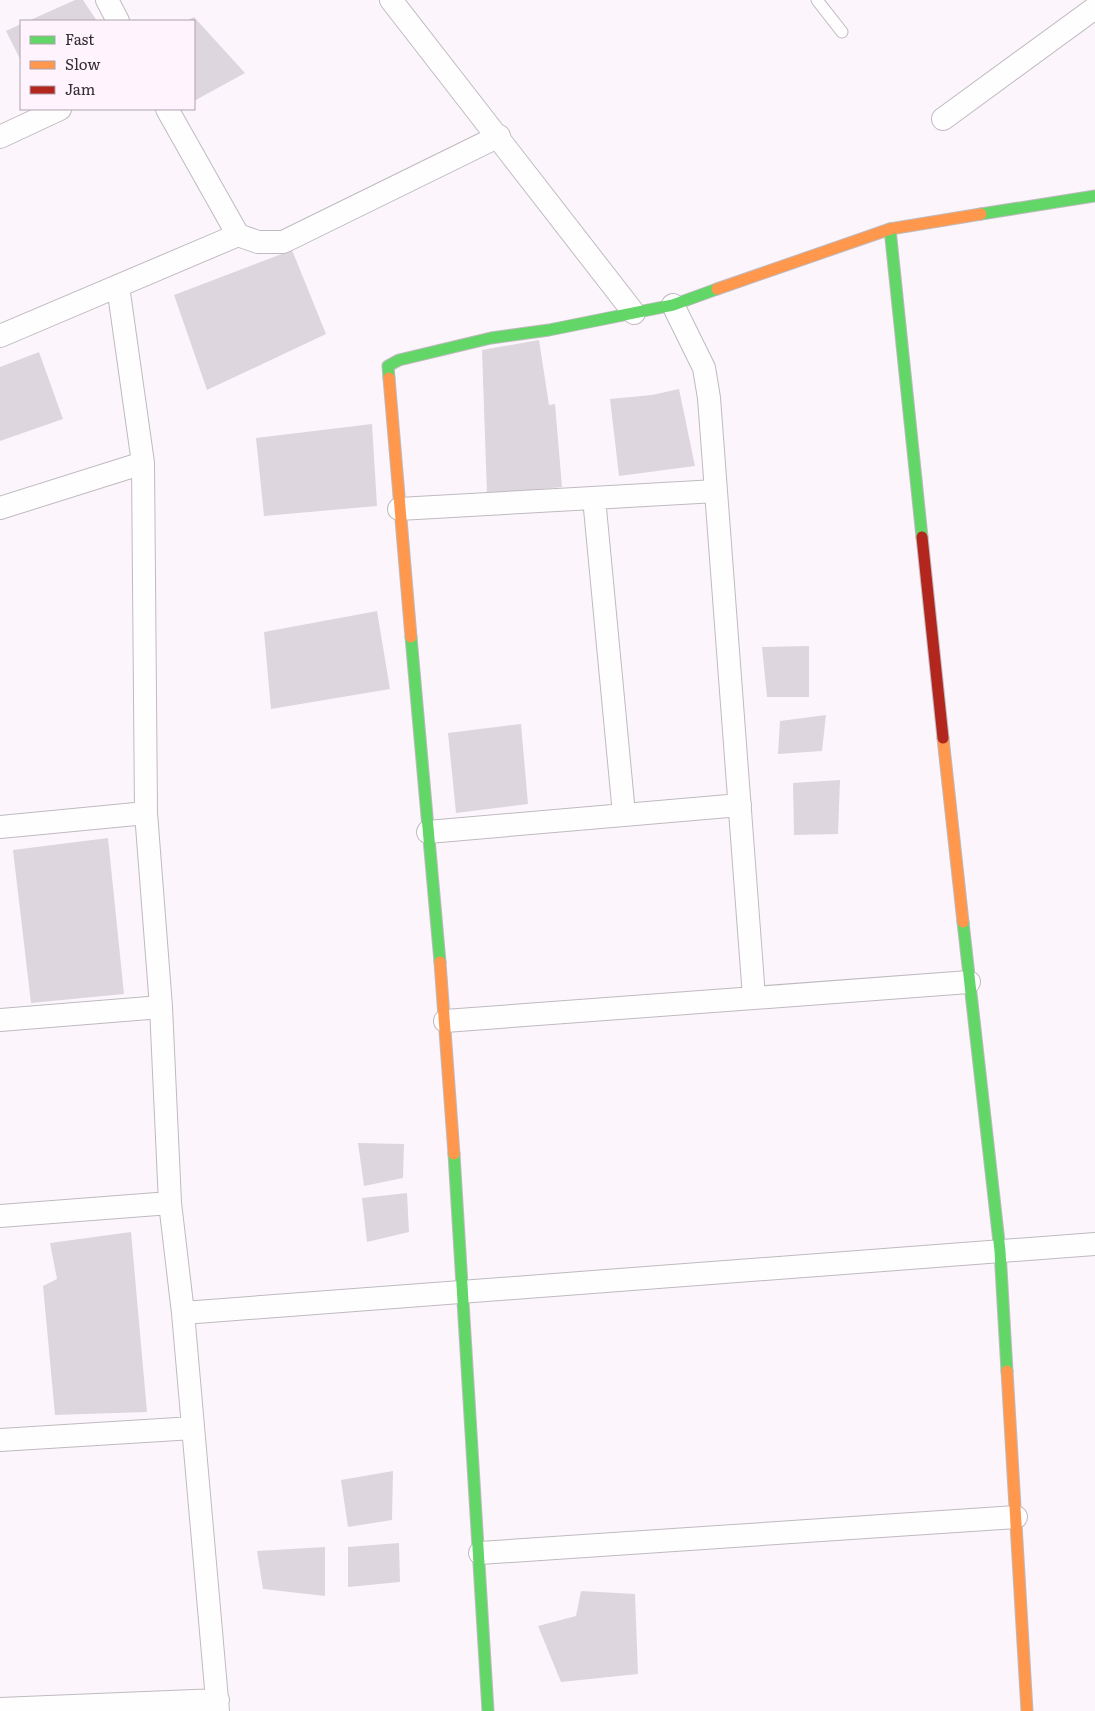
<svg xmlns="http://www.w3.org/2000/svg" width="1095" height="1711" viewBox="0 0 1095 1711" font-family="Literata,serif">
<style>
.building{fill:#ded6de}
.lines{fill:none;stroke-linecap:round;stroke-linejoin:round}
.lane-casing{stroke:#bfbabf;stroke-width:13}
.street-casing{stroke:#bfbabf;stroke-width:24}
.fast-casing{stroke:#bfbabf;stroke-width:13}
.slow-casing{stroke:#bfbabf;stroke-width:13}
.jam-casing{stroke:#bfbabf;stroke-width:13}
.lane{stroke:#fffeff;stroke-width:11}
.street{stroke:#fffeff;stroke-width:22}
.fast{stroke:#63d668;stroke-width:11}
.slow{stroke:#ff974d;stroke-width:11}
.jam{stroke:#b3261e;stroke-width:11}
</style>
<rect width="100%" height="100%" fill="#fcf6fc"/>
<path class="building" d="M75,0H83L97,21H28Z
M194,17L245,73L194,101V21H186Z
M21,24V61L6,31Z
M292,250L326,334L207,390L174,295Z
M539,340L549,405L555,404L562,487L487,495L482,350Z
M39,352L63,419L0,441V367Z
M679,389L695,466L619,476L610,399L652,395Z
M372,424L377,506L264,516L256,438Z
M377,611L390,689L271,709L264,632Z
M809,646V697H767L762,647Z
M826,715L822,751L778,754L780,721Z
M521,724L528,804L456,813L448,733Z
M840,780L838,834L794,835L793,783Z
M108,838L124,994L31,1003L13,850Z
M358,1143L404,1144L403,1178L364,1186Z
M407,1193L409,1232L367,1242L362,1198Z
M131,1232L147,1412L55,1415L43,1286L57,1279L50,1243Z
M393,1471L392,1520L348,1527L341,1480Z
M399,1543L400,1582L348,1587V1547Z
M325,1547V1596L263,1589L257,1551Z
M581,1591L635,1594L638,1674L561,1682L538,1626L576,1616Z"/>
<g class="lines">
<g class="lane-casing">
<path id="lane" d="M817,0L842,32"/>
</g>
<g class="street-casing">
<path id="street" d="M107,0L118,21
M391,0L634,313
M167,109L238,235L258,242H283L499,136
M943,119L1095,8
M0,137L60,109
M118,286L143,463L146,813L161,1007L170,1203L183,1313L218,1711
M673,305L704,368L709,398L754,997
M0,336L238,235
M594,498L624,814
M0,508L143,463
M399,509L716,491
M0,827L146,813
M428,832L740,805
M0,1020L161,1007
M445,1021L969,982
M0,1216L170,1203
M183,1313L1095,1244
M0,1440L193,1428
M480,1553L1016,1517
M0,1709L218,1700"/>
</g>
<g class="fast-casing">
<path id="fast" d="M981,214L1095,196
M890,229L922,537
M389,378L388,366L399,360L491,338L549,330L673,305L717,289
M411,637L440,962
M963,922L1000,1251L1007,1371
M454,1154L488,1711"/>
</g>
<g class="slow-casing">
<path id="slow" d="M717,289L890,229L981,214
M389,378L411,637
M943,738L963,922
M440,962L454,1154
M1007,1371L1027,1711"/>
</g>
<g class="jam-casing">
<path id="jam" d="M922,537L943,738"/>
</g>
<use href="#lane" class="lane"/>
<use href="#street" class="street"/>
<use href="#fast" class="fast"/>
<use href="#slow" class="slow"/>
<use href="#jam" class="jam"/>
</g>
<rect x="20" y="20" width="175" height="90" fill="#fff3fe" stroke="#ada3ac"/>
<rect x="30" y="36" width="25" height="8" fill="#63d668" stroke="#ada3ac"/>
<text x="65" y="45" font-size="15" fill="#322b32">Fast</text>
<rect x="30" y="61" width="25" height="8" fill="#ff974d" stroke="#ada3ac"/>
<text x="65" y="70" font-size="15" fill="#322b32">Slow</text>
<rect x="30" y="86" width="25" height="8" fill="#b3261e" stroke="#ada3ac"/>
<text x="65" y="95" font-size="15" fill="#322b32">Jam</text>
</svg>
